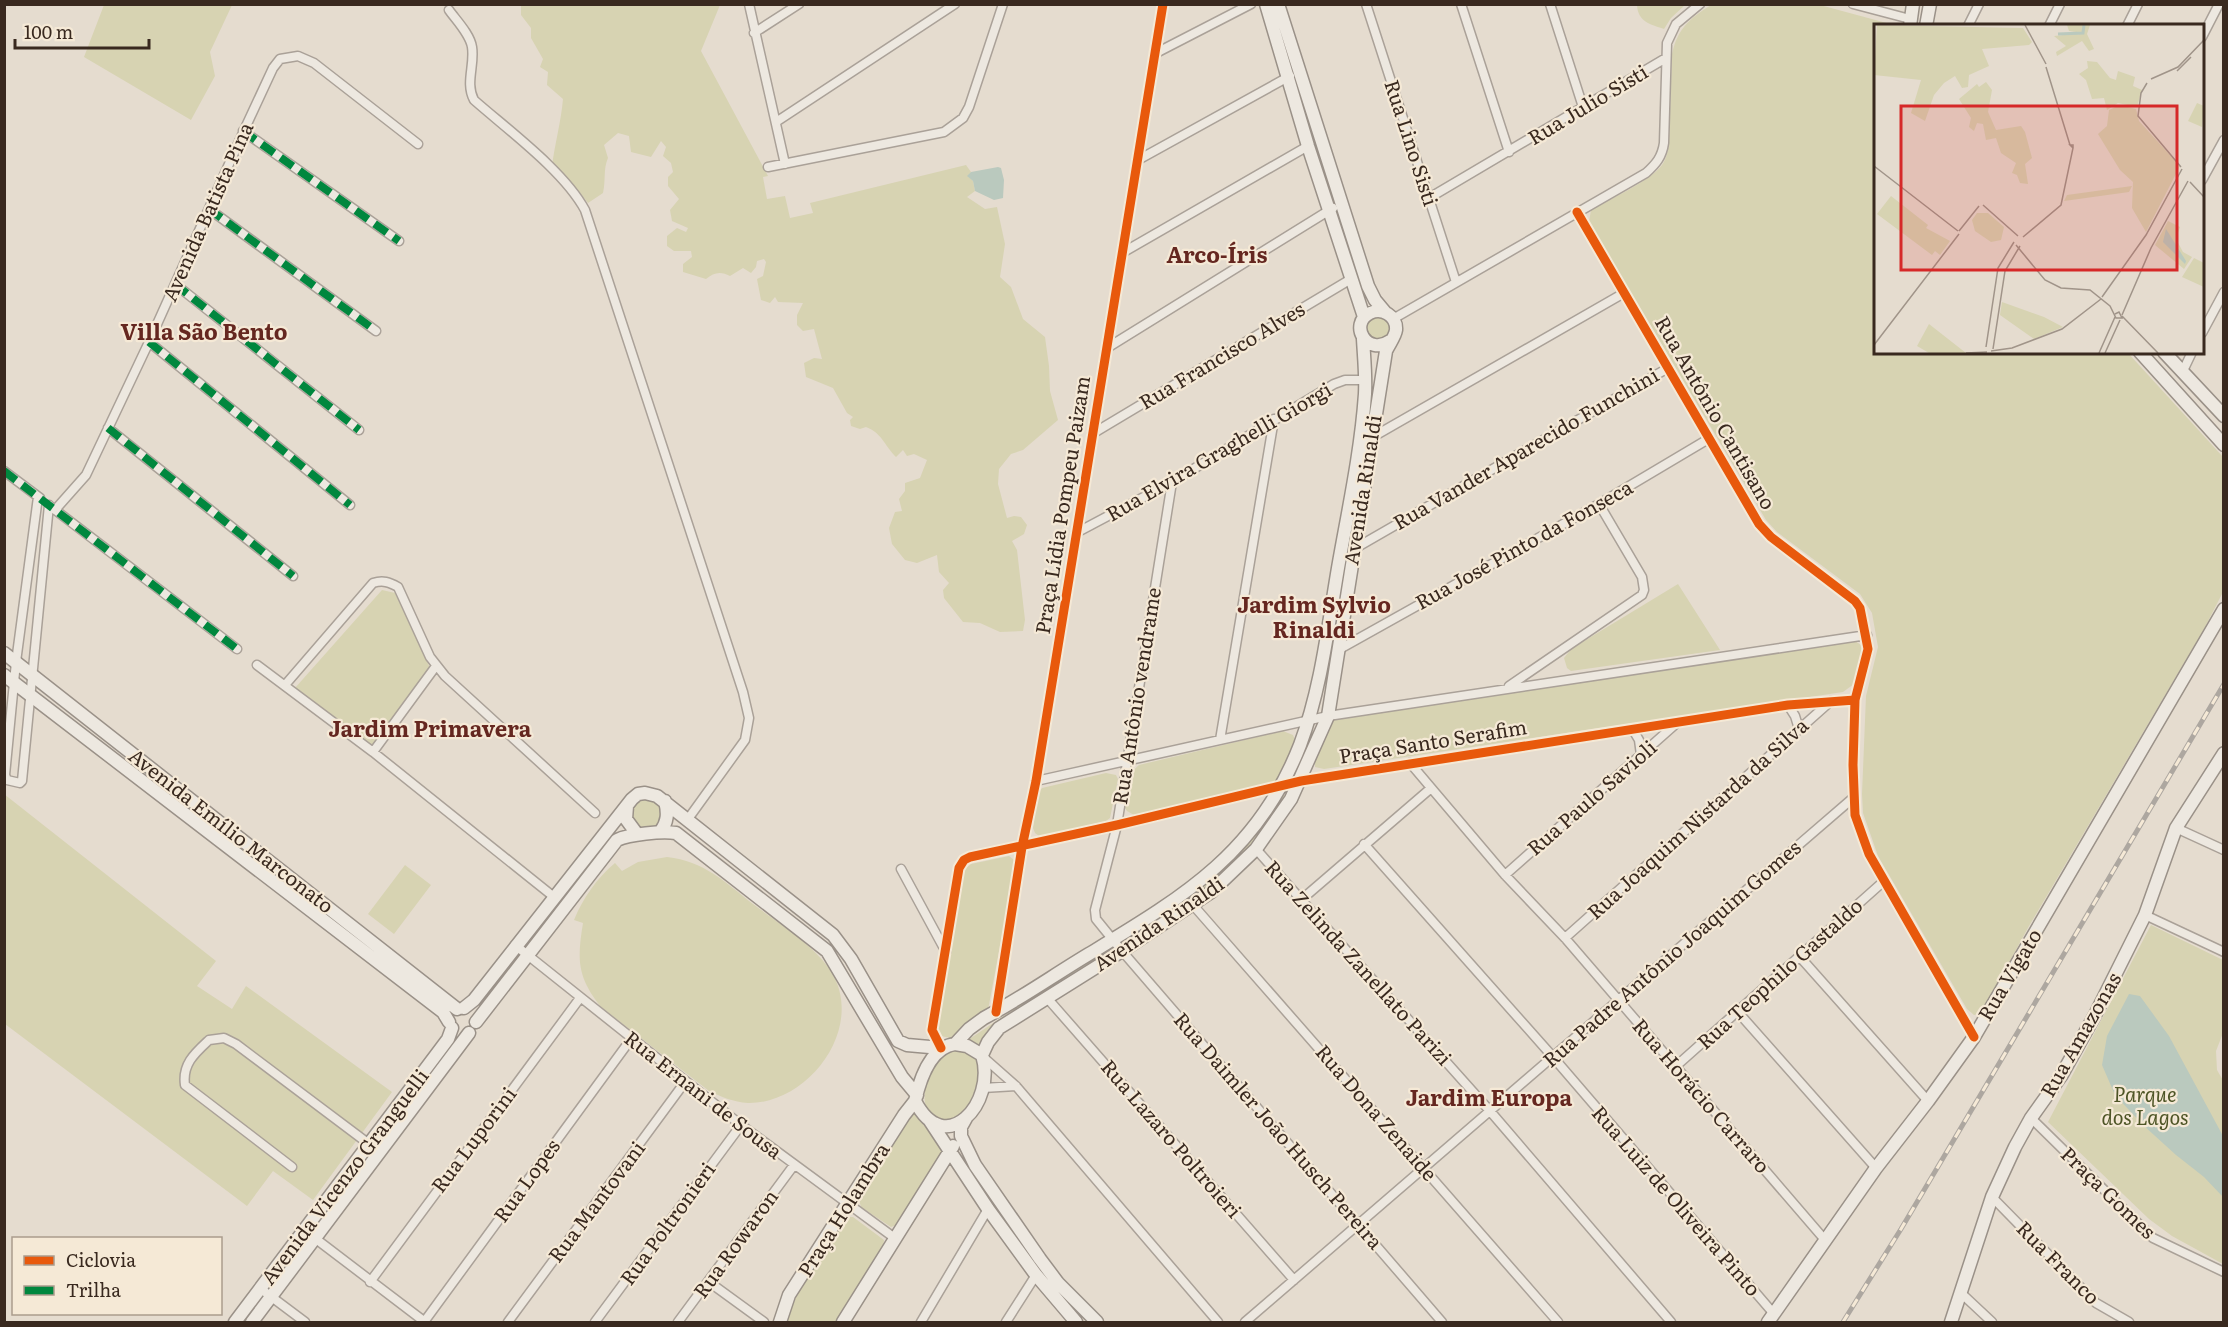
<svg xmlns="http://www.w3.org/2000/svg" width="2228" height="1327" viewBox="0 0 2228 1327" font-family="Literata,serif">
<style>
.green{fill:#d7d3b2}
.water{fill:#bac9be}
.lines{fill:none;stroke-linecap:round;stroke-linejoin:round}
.street-casing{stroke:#aaa198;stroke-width:11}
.secondary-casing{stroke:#9a9188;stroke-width:15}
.street{stroke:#ede8e0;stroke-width:8}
.secondary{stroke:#ede8e0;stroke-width:12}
.rail-casing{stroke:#ada7a0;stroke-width:5}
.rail{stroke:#f5e9d6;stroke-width:3;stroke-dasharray:9;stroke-linecap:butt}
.quiet{stroke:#00873e;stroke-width:8;stroke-dasharray:15 8;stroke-linecap:butt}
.cycleway-casing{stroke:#f5e9d6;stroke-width:13}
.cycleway{stroke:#e8590c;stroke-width:9}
.labels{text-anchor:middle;stroke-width:4.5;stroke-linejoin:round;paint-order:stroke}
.street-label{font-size:20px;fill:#39291f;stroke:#f5e9d6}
.park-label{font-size:20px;font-style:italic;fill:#4e5526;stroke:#f5e9d6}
.quarter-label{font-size:22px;font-weight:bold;fill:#652720;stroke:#f5e9d6}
.inset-river{fill:none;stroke:#bac9be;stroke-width:3}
.inset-road{fill:none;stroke:#a09489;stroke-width:1.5}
.view{fill:#d62828;fill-opacity:0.15;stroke:#d62828;stroke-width:3}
.inset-edge{fill:none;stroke:#39291f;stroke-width:3}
</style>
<rect width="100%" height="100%" fill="#e5dccf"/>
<path class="green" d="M521,4L720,5L701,51L768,176L763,177L767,199L785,196L790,218L813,213L810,203L966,165L971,172L968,176L973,181L975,191L967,197L985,209L997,207L1005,244L1000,277L1011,287L1023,319L1045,337L1049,366L1050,391L1058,420L1023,450L1011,454L999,469L998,484L1007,518L1014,516L1021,517L1027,525L1024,534L1012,541L1017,550L1025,620L1023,631L1000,632L980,623L963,622L944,598L943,590L949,583L939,572L937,555L917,563L905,560L892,544L889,528L895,512L902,511L899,499L905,491V483L920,478L927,460L914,454L907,456L903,450L896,457C884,445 882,433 866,427L860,429L851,426L850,420L853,417L847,413L833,388L806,377L804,363L814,358L822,359L814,329L803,331L797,325V315L803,303L778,302L775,297L770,303L761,300L757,279L763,276L766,262L764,259L757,261L756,267L751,273L743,268L730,276C721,271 714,272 706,279L683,272V264L692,257L691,251H674L667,246V236L677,228L686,232L688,228L672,221L670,210L679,199L668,186V177L673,172L671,163L663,156L666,147L661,141L651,157L631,152L629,136L618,133L604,145L608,158C603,169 606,180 603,193L588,203L576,188L552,166C555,143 561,122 563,99L547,85L548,72L540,67L543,59L531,38V28L521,15Z
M104,5H232L210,52L215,76L191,120L84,57Z
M1637,5V4L1685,5L1671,18L1664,29C1650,24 1638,22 1637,5Z
M1711,5H1820L1894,25L1876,26V352L2128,353L2223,457V592L2204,629L2029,926L1981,1014L1974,1015L1967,1009L1878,856L1863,813L1862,794L1866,696L1878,647L1872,613L1860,594L1777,532L1766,520L1589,222L1591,210C1608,200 1652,180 1662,165C1667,158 1668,150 1669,142L1672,54C1677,29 1690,18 1711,5Z
M1366 328a12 12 0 1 1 24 0a12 12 0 1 1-24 0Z
M1678,584L1720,650L1571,671L1567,668L1564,658L1571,649Z
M382,590L395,593L430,668L372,747L295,688Z
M1855,641L1864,647L1865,653L1854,684L1843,692L1324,769L1315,767V761L1329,724L1332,720L1338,718Z
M1283,731L1293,735L1295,740L1282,777L1277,781L1134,815L1127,811L1125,808C1127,793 1126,775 1139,765Z
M1106,773L1116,775L1118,779L1110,818L1106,821L1046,835L1039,836L1035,833L1033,828L1038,793L1042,788Z
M4,794L216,961L197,986L232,1009L246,986L392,1092L313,1200L273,1171L247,1206L5,1024Z
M1286,795L1287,796L1251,846L1219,878L1127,940L1126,938C1158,916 1194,895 1223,868C1246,847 1263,821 1281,796Z
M632 814a15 15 0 1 1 30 0a15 15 0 1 1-30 0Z
M1009,856L1014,860L1015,866L988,1010L950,1038L937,1035L965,869L971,864Z
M667,857C704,861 725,882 753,904C778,923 817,947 832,973C865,1029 808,1104 748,1103C733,1102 722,1097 709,1091L601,1007C577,977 577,960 583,923L574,920C583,898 597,878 615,863L622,871L638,862Z
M405,865L431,885L394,934L368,914Z
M2151,925L2223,960V1033L2216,1051L2217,1070L2224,1082L2223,1264L2172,1236L2149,1219L2048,1122Z
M1088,959H1092L1093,963L987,1031L979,1048L968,1040Z
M953,1048C959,1049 967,1050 972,1053C991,1066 971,1099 964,1114L947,1122C941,1120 934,1118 930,1113C918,1100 928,1072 938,1059C941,1055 949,1051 953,1048Z
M913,1113L921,1114L943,1150V1154L899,1224L891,1227L861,1207L858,1196L909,1115Z
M848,1217H853L884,1240L883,1250L837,1322H786L793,1299L845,1218Z"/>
<path class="water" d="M998,167L1001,168L1004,180L1003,198L994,200L975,191L973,181L967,176L971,172Z
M2129,994L2140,996L2169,1036L2223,1136V1197L2204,1177L2176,1155L2143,1125L2115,1095L2102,1065L2107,1036Z"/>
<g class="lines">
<g class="street-casing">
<path id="street" d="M749,4L785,164
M1366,4L1456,282
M1461,4L1509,152
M1550,4L1583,107
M1853,4L1910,19
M449,10C456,20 470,34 472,47C475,65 465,83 474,100C508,130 564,171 585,210L743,692L749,718L745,740L688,819
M1968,26L1979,4
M2049,26L2060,4
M2127,26L2138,4
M754,33L799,4
M2202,37L2219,4
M1156,53L1251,4
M776,122L955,4
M243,131L399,241
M1138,160L1290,76
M768,167L944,132L963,118L969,107L1003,4
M2202,180L2224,140
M1429,198L1666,58
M209,209L376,331
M1577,212L1759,524L1771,537L1855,601L1860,608L1868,649L1855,700L1853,765L1855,815L1869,854L1974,1037
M1122,253L1308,146
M175,284L359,430
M1393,319L1646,173C1656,164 1662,157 1664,143L1667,43L1676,24L1700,4
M2202,333L2224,292
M149,342L350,505
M1107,348L1333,208
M2182,373L2192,352
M108,428L293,576
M1092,434L1351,279
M1371,438L1624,293
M4,471L40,498
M1172,482L1117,825L1095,910L1096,919L1122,951L1442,1322
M38,497L16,662L5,775L7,780L20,783L22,781L49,505
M50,506L237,649
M55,510L86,475L149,342L247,124L273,68L280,59L298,56L314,63L418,144
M1076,533L1172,482L1334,384L1345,380H1365
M1354,549L1668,368
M1338,650L1599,504L1710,438
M257,665L373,752L554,897
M285,685L373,583C383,580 389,582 398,587L430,657L445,676L595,813
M1509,686L1642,595L1644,590L1642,577L1599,504
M1788,705L1795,716L1799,729
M1633,730L1639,740L1641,755
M1220,740L1274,419
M373,752L436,666
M1410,763L1505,875L1565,938L1825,1240
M1036,781L1328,716L1867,635
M2176,828L2224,850
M1364,844L1553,1057L1774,1314
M1256,849L1490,1111L1671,1322
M901,869L946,952
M1505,875L1678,722
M1301,900L1430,789
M1193,905L1558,1322
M2145,915L2224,952
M1565,938L1831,701
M515,945L741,1125L896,1239
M1800,957L1928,1101
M1048,999L1294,1280
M1737,1011L1876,1168
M996,1012L1022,847L1036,781L1163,4
M941,1048L932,1030L959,868L964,860L970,857L1117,825L1301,781L1788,705L1855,700
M982,1056L1016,1086L1218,1322
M1675,1067L1884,881
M983,1088L1016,1086
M2031,1118L2153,1238L2224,1272
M292,1167L185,1085C182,1064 195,1053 209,1040L224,1038L236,1044L369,1144
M1992,1197L2096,1303L2129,1322
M316,1239L425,1322
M370,1282L580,998
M709,1282L764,1322
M261,1289L305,1322
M1961,1293L1992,1322
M424,1322L631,1039
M508,1322L685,1082
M595,1322L741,1125
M678,1322L794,1165
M921,1322L988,1209
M1006,1322L1036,1275
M1245,1322L1853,798"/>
</g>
<g class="secondary-casing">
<path id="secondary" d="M1266,4L1308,146L1364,317
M1278,4L1368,286L1375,300L1385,312
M1910,26L1913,4
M1926,26L1930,4
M2140,352L2224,445
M2164,352L2224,416
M4,653L457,1009
M4,675L443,1012L449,1022
M627,806L626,819L637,834
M660,832C668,822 668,813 665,801
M464,1008L474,1000L632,799L638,794L645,793L657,796L833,935L851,959L898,1041L907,1045L941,1048
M476,1022L617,840C629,834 662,831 676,833L827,951L902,1077L917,1095
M955,1044L969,1029L984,1018C1020,999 1054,975 1089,954C1183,897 1258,853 1300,745C1321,689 1328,627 1338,568C1348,511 1361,452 1365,394C1366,376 1364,357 1363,339
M955,1044L967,1046L982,1055C997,1103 945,1160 915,1101C920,1079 931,1047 955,1044Z
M982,1055L988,1042L999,1028L1122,951L1211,892L1256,849L1291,799L1328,716L1386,351C1389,344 1395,337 1396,330C1397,316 1382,307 1370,313C1348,324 1367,357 1390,341
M966,1118L961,1127V1136L975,1165L1040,1259L1058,1283L1097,1322
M930,1121L988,1209L1036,1275L1076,1322
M235,1322L436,1055L448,1039L452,1028
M252,1322L469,1033
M780,1322L789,1295L904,1115L915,1101
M843,1322L953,1146
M1768,1322L1876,1168L1928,1101L1974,1037L2224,609
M1951,1322L1992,1197L2015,1147L2031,1118L2061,1076L2095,1015L2145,915L2176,828L2224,753"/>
</g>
<use href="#street" class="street"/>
<use href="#secondary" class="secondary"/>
<g class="rail-casing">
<path id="rail" d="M1843,1322L1901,1229L2224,684"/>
</g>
<use href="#rail" class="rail"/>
<path class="quiet" d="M243,131L399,241
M209,209L376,331
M175,284L359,430
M149,342L350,505
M108,428L293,576
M4,471L237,649"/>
<g class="cycleway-casing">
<path id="cycleway" d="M1577,212L1759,524L1771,537L1855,601L1860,608L1868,649L1855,700L1853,765L1855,815L1869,854L1974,1037
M996,1012L1022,847L1036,781L1163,4
M941,1048L932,1030L959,868L964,860L970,857L1117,825L1301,781L1788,705L1855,700"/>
</g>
<use href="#cycleway" class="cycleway"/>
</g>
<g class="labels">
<g class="street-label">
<text transform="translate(1588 105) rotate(-31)" y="7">Rua Julio Sisti</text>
<text transform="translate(1411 143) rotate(72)" y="7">Rua Lino Sisti</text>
<text transform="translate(208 212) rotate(-66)" y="7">Avenida Batista Pina</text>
<text transform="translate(1222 356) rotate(-31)" y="7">Rua Francisco Alves</text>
<text transform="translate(1715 413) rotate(60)" y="7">Rua Antônio Cantisano</text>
<text transform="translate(1526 449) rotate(-30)" y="7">Rua Vander Aparecido Funchini</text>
<text transform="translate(1219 452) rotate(-30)" y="7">Rua Elvira Graghelli Giorgi</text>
<text transform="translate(1363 490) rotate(-81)" y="7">Avenida Rinaldi</text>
<text transform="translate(1063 505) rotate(-81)" y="7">Praça Lídia Pompeu Paizam</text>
<text transform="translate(1524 545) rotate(-29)" y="7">Rua José Pinto da Fonseca</text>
<text transform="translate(1137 696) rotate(-81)" y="7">Rua Antônio vendrame</text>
<text transform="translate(1433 742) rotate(-9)" y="7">Praça Santo Serafim</text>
<text transform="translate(1592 798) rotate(-41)" y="7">Rua Paulo Savioli</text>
<text transform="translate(1698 819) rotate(-42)" y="7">Rua Joaquim Nistarda da Silva</text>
<text transform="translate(231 831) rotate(38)" y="7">Avenida Emílio Marconato</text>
<text transform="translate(1159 924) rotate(-34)" y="7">Avenida Rinaldi</text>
<text transform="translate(1672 954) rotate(-41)" y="7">Rua Padre Antônio Joaquim Gomes</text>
<text transform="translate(1358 963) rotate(48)" y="7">Rua Zelinda Zanellato Parizi</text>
<text transform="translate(1780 974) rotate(-42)" y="7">Rua Teophilo Gastaldo</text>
<text transform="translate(2010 975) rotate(-59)" y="7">Rua Vigato</text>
<text transform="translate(2081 1035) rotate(-60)" y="7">Rua Amazonas</text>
<text transform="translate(703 1095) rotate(38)" y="7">Rua Ernani de Sousa</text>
<text transform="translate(1701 1096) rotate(49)" y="7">Rua Horácio Carraro</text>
<text transform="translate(1376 1113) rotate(49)" y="7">Rua Dona Zenaide</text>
<text transform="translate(1278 1131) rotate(49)" y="7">Rua Daimler João Husch Pereira</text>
<text transform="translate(1171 1139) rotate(49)" y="7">Rua Lazaro Poltroieri</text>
<text transform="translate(474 1140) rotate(-53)" y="7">Rua Luporini</text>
<text transform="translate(345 1177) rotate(-53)" y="7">Avenida Vicenzo Granguelli</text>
<text transform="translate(527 1181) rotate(-54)" y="7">Rua Lopes</text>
<text transform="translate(2108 1193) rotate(44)" y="7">Praça Gomes</text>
<text transform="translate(1676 1201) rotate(49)" y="7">Rua Luiz de Oliveira Pinto</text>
<text transform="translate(597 1202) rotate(-53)" y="7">Rua Mantovani</text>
<text transform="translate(844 1210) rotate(-58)" y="7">Praça Holambra</text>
<text transform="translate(668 1224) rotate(-54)" y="7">Rua Poltronieri</text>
<text transform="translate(736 1244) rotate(-54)" y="7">Rua Rowaron</text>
<text transform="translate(2058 1263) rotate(45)" y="7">Rua Franco</text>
</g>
<g class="park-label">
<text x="2145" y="1102">Parque<tspan x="2145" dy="23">dos Lagos</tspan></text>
</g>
<g class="quarter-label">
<text x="1217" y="263">Arco-Íris</text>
<text x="204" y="340">Villa São Bento</text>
<text x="1314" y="613">Jardim Sylvio<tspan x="1314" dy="25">Rinaldi</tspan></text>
<text x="430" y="737">Jardim Primavera</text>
<text x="1489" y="1106">Jardim Europa</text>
</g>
</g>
<g transform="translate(1874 24)">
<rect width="330" height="330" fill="#e5dccf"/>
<path d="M3,1L149,4L158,18L155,21L108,25L115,42L95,51L94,63L88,64L81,52L70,59L60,71L51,97L37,89L47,56L0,51ZM193,1H216L213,10L220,25L215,27L208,17L183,32L182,28L192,22L180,12L208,9L195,7ZM213,37L223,38L236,54L242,56L244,47L261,53L259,62L268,66L263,83L244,79L233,86L230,74L218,75L212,56L205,50L214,44ZM112,58L118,66L114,88L122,106L147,102L151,108L158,134L151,140L154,160L146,159L143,151L138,149L142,139L127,129L122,114L112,116L109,100L103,99L100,107L95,103L97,94L85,75L103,60L105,63ZM323,79L330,82L328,103L314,97ZM246,81L262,85L265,97L306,142L272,208L258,184L259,158L246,146L224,110L233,102L235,86ZM258,162L255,168L190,177L193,171ZM17,172L54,201L52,204L76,217L66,231L61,227L58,231L3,190ZM103,189H114L130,203L127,216L117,218L101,207L98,196ZM294,197L306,203L302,215L309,228L318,233L310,245L281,221ZM320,234L330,239V263L308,253ZM128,278L170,293L189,303L160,315L126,291ZM55,300L92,329H55L43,322Z" fill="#d7d3b2"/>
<path d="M292,205L312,237L311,240L289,218Z" fill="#bac9be"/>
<path class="inset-river" d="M184,10L209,9L210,1"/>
<path class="inset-road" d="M151,1L172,40M172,43L196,121M303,47L317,33M277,55L304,43L330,16M273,59L267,69L264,92L307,143M0,142L84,207M316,158L330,173M109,181L144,212M85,207L105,182M149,213L187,181L199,124L196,121H199V124M142,221L171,256L187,264L216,266L236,282L242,294H248L245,288L241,290M228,273L272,211L308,145M248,291L277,224L314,157M248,292L284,329M0,321L85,210M112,323L124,244L140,218M119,325L131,247L146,222M117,327L138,324L188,305L227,275M92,329L113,328M225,329L241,293M231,329L246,296"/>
<path class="view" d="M27,82H303V246H27Z"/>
<rect width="330" height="330" class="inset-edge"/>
</g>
<rect width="2228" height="1327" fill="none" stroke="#39291f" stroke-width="12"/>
<rect x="12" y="1237" width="210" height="78" fill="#f5e9d6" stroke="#aa9c8d" stroke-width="1.5"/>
<rect x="24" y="1256" width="30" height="9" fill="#e8590c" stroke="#aa9c8d" stroke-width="1.5"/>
<text x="66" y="1267" font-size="18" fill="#39291f">Ciclovia</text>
<rect x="24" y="1286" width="30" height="9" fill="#00873e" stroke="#aa9c8d" stroke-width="1.5"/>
<text x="66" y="1297" font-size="18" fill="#39291f">Trilha</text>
<path d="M15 39v9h134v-9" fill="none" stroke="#39291f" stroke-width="3"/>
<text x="24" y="39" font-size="18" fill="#39291f" stroke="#f5e9d6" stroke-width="4.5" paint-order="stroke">100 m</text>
</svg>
